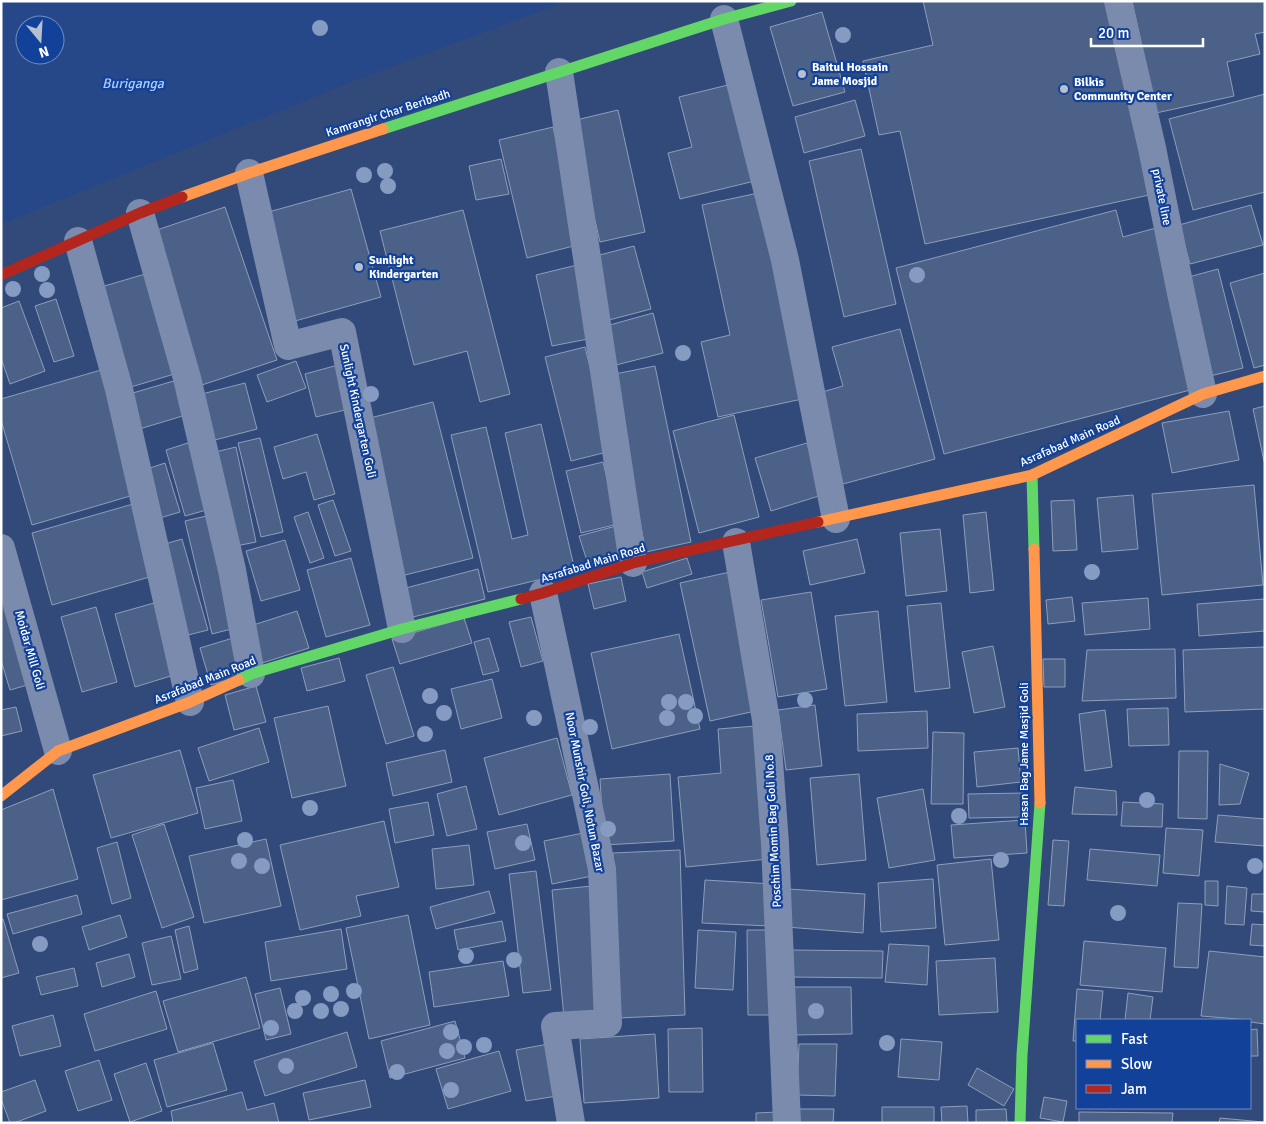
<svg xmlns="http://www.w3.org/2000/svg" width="1266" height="1124" viewBox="0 0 1266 1124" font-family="Signika,sans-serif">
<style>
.water{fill:#264889;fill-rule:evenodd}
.building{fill:#4c6187;stroke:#8f9eb9}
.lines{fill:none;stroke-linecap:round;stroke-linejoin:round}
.street{stroke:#7b8bad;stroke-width:28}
.fast{stroke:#63d668;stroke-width:11}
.slow{stroke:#ff974d;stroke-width:11}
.jam{stroke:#b3261e;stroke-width:11}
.tree{fill:#869bc2}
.poi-dot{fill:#b7c0d0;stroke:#124199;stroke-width:2}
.labels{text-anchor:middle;stroke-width:4.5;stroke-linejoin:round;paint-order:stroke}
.poi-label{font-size:12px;font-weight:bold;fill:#fff;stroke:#124199;text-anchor:start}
.street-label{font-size:12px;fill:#fff;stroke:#124199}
.water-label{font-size:14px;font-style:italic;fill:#b0ccfa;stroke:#124199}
</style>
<rect width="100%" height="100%" fill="#314a7a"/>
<path class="water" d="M1,1H568L361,78L1,224ZM25,25H55V55H25Z"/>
<path class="building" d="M923,1H1107L1149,195L925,244L900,131L879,135L863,61L933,45Z
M1132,1H1265V32L1255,34L1260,54L1227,62L1234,96L1156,113Z
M822,12L845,92L793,106L770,27Z
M736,83L759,180L680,199L668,153L692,147L679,97Z
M1265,94V192L1193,210L1169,119Z
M855,100L865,136L804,153L795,117Z
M618,110L645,232L600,242L572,121Z
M553,127L581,244L527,258L499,140Z
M861,149L896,304L844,317L809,161Z
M501,159L509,194L476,200L469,166Z
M351,189L381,297L295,321L265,213Z
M763,192L807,398L718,417L701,342L730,335L702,205Z
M1251,205L1263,245L1190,264L1179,225Z
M225,207L277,360L202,385L151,232Z
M463,210L510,394L480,402L467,351L414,365L380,231Z
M1116,210L1123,237L1156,228L1198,388L944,454L896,268Z
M634,246L651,309L609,320L592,257Z
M577,265L593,338L552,346L536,275Z
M1218,269L1243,368L1210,376L1185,278Z
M152,272L181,372L131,387L101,287Z
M1265,273V365L1254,368L1230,283Z
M56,299L74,356L54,362L35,306Z
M19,301L45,371L10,384L1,358V308Z
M653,313L663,353L616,365L606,326Z
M900,329L935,459L843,484L819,393L843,386L832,347Z
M585,347L611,451L571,461L545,357Z
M296,361L306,388L267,402L257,375Z
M338,365L349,409L316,417L305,374Z
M655,366L691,542L646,552L610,375Z
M101,370L137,494L32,525L1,420V399Z
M177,380L186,415L136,430L126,395Z
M245,383L257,429L211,441L198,395Z
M433,402L473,558L401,576L362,420Z
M1265,406V466L1253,409Z
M1229,411L1239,460L1172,473L1162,423Z
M734,415L759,517L699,533L673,431Z
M541,424L575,571L488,592L451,435L486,427L512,539L528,535L505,433Z
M317,434L335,494L314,500L306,472L283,479L274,447Z
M260,438L283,532L261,537L238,443Z
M191,442L210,509L185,516L166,450Z
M807,443L822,495L771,511L755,458Z
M236,447L256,542L231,547L211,453Z
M603,462L618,524L581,533L566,471Z
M165,463L180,512L153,520L138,472Z
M1254,485L1263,585L1162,595L1152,494Z
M1133,495L1138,549L1102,552L1097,498Z
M333,500L351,551L335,556L318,505Z
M1074,500L1077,550L1053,551L1051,501Z
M133,504L153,576L52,605L32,533Z
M308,512L324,558L310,563L294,517Z
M986,512L994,590L970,593L963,515Z
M211,515L239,627L212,634L185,521Z
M616,526L624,558L589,567L579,536Z
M940,529L947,591L906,596L900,533Z
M182,539L208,630L184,636L158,546Z
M857,539L865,573L810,585L803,551Z
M285,540L300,590L261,601L246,551Z
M351,558L370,625L326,637L307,570Z
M687,558L692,574L647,588L642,572Z
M478,569L485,599L409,618L402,589Z
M730,572L760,710L710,721L680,583Z
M621,577L626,601L594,609L588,584Z
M1,582L31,684L10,690L1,660Z
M811,592L827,689L778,697L761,600Z
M1072,597L1075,621L1048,624L1046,600Z
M1148,598L1150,629L1085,635L1082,603Z
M1265,599V631L1199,636L1197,604Z
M154,603L174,675L135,687L115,614Z
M941,603L950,688L915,692L907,606Z
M96,607L117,682L82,692L61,617Z
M297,611L309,648L259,664L247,627Z
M878,611L887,702L845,706L835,616Z
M531,617L543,661L521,667L509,622Z
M464,618L472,643L400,664L392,639Z
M679,634L700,729L612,749L591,653Z
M233,638L244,675L211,685L200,648Z
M489,638L499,671L483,675L474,642Z
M993,646L1005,707L974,713L962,652Z
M1265,647V709L1185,712L1183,650Z
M1175,649L1176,698L1082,701L1087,650Z
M339,658L345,681L307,691L301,668Z
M1043,659H1065V687H1044Z
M393,667L414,736L386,744L366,675Z
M492,679L502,718L461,729L451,689Z
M256,686L266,722L234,730L225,695Z
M815,705L822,766L786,770L778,710Z
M328,706L346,786L292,798L274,718Z
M16,707L22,731L1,736V710Z
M1168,708L1169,745L1129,746L1127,709Z
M1105,710L1112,767L1085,771L1079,714Z
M927,711L928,748L858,751L857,714Z
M756,726L769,859L686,867L678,777L721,773L718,729Z
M259,728L269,762L209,781L198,748Z
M933,732L964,733L963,804H931Z
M557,738L572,795L499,815L484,758Z
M1018,748L1021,782L977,787L974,752Z
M180,750L198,813L111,838L93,775Z
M445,750L452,782L393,796L386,763Z
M1179,751H1208L1207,819L1178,818Z
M1220,764L1249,773L1240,804L1219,805Z
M670,774L674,841L604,845L600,779Z
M859,774L866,860L817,865L810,778Z
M233,780L242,821L205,829L196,788Z
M466,786L477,829L447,836L437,794Z
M1075,787L1116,791L1117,815L1072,814Z
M53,789L78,879L1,900V810Z
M923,789L935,860L889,868L877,798Z
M1025,793L1026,817L969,818L968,794Z
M428,802L434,835L395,843L389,809Z
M1123,802L1163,804L1162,827L1121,826Z
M1218,815L1265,819V846L1215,842Z
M1025,820L1027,853L954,858L951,825Z
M384,821L399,887L356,896L361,916L300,930L280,845Z
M164,824L194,917L162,928L132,835Z
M527,824L535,860L495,869L487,832Z
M1166,828L1203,830L1199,876L1163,873Z
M588,832L597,875L552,884L544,841Z
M266,839L281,906L204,923L189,856Z
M1053,840L1069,841L1064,906L1048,905Z
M117,842L131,898L112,904L97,848Z
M469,845L474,885L436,889L432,849Z
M1090,849L1160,855L1157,886L1087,880Z
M680,850L685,1015L618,1018L613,853Z
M991,859L999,940L945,945L937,865Z
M536,871L551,990L523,993L509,874Z
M933,879L936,928L881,932L878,883Z
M705,880L773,884L770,926L702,923Z
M1205,881H1218V906L1205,905Z
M592,886L603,1015L564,1018L552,890Z
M1227,886L1247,888L1244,925L1225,924Z
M788,889L865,894L863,933L786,927Z
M489,891L495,913L436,929L430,907Z
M1252,894H1265V912L1251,911Z
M77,895L82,914L13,934L7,914Z
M1178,903L1202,904L1198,968L1174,967Z
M120,915L127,937L89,950L82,927Z
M408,915L430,1025L369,1039L346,928Z
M3,919L19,973L1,978V920Z
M502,921L506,941L458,950L454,930Z
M1252,924L1265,925V946L1250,945Z
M189,926L198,969L184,973L175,930Z
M341,929L347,969L271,981L265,942Z
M698,930L736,932L733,990L695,988Z
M747,930H775L776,1015H748Z
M171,936L181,979L152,985L142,943Z
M1084,941L1166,948L1162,992L1080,985Z
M889,944L929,946L927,985L885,982Z
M791,950L883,951L882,978L791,977Z
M1209,951L1265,957V1024L1250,1022V1020L1201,1016Z
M129,954L135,977L102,987L96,963Z
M995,958L998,1012L939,1015L936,961Z
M503,961L509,996L434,1007L429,972Z
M74,968L78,986L41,995L36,977Z
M246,977L260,1028L178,1052L163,1001Z
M793,987H851L852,1034L794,1035Z
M280,988L291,1034L266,1040L255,994Z
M1077,989L1103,991L1100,1020H1077V1041H1073Z
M156,991L167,1029L95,1051L84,1014Z
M1128,993L1153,997L1150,1020H1125Z
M53,1015L61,1046L20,1056L12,1026Z
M455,1021L465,1058L390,1078L381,1041Z
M702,1028L703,1092H669L668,1029Z
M1257,1029L1258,1056H1250V1030Z
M347,1032L357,1067L265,1096L254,1061Z
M655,1034L659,1098L584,1103L580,1039Z
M901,1039L942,1042L939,1080L898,1077Z
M213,1043L227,1090L167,1107L154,1060Z
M548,1044L557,1096L526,1101L516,1050Z
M799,1044H837L835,1096L797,1095Z
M499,1051L511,1091L448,1109L436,1069Z
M99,1060L112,1100L78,1111L65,1071Z
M146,1063L162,1111L130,1122L114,1074Z
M977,1068L1014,1089L1004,1106L968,1085Z
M35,1080L46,1111L14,1123H10L1,1099V1092Z
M365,1080L371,1107L309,1120L303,1093Z
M242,1092L247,1110L274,1103L279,1123H173L171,1111Z
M1044,1097L1067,1101L1063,1122L1040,1118Z
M967,1106L968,1123H942L941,1107Z
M882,1107H934V1123H882Z
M796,1109H834L833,1123H796Z
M1006,1109L1007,1123H976V1110Z
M778,1112V1123H756V1113Z
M1079,1112L1173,1113L1172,1123H1079Z
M1220,1118L1263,1122V1123H1219Z"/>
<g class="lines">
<path class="street" d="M1118,1L1152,148L1181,293L1203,394
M724,19L785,260L836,519
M559,72L633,563
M249,173L288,346L342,332L402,629
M140,213L187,378L232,570L251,674
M78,241L119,389L190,702
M736,542L766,720L775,844L787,1123
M1,548L58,751
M543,593L602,869L608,1023L555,1026L571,1123"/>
<path class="fast" d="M383,129L724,19L791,1
M1032,475L1034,549
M239,680L251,674L402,629L521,599
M1020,1123L1022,1055L1040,803"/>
<path class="slow" d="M182,197L249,173L383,129
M818,522L1032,475L1203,394L1265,376
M1034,549L1040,803
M1,796L58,751L190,702L239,680"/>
<path class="jam" d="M1,275L140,213L182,197
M521,599L543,593L633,563L818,522"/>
</g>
<g class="tree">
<circle cx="320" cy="28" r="8"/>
<circle cx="843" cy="35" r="8"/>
<circle cx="385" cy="171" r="8"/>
<circle cx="364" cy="175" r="8"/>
<circle cx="388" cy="186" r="8"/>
<circle cx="42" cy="274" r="8"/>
<circle cx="917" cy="275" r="8"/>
<circle cx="13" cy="289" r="8"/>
<circle cx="47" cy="290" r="8"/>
<circle cx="683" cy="353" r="8"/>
<circle cx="371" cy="394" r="8"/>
<circle cx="1092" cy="572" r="8"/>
<circle cx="430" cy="696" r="8"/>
<circle cx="805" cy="700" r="8"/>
<circle cx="669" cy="702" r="8"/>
<circle cx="686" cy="702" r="8"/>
<circle cx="444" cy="713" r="8"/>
<circle cx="695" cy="716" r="8"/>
<circle cx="534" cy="718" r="8"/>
<circle cx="667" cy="718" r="8"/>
<circle cx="590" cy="727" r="8"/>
<circle cx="425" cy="734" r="8"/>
<circle cx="1147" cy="800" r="8"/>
<circle cx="310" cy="808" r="8"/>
<circle cx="959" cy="816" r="8"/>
<circle cx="608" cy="829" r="8"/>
<circle cx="245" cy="840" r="8"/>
<circle cx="523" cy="843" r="8"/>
<circle cx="1001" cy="860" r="8"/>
<circle cx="239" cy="861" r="8"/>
<circle cx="262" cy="866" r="8"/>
<circle cx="1255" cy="866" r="8"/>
<circle cx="1118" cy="913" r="8"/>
<circle cx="40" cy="944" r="8"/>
<circle cx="466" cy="956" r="8"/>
<circle cx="514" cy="960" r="8"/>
<circle cx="354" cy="991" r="8"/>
<circle cx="331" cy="994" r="8"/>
<circle cx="303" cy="998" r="8"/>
<circle cx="341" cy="1009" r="8"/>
<circle cx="295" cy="1011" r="8"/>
<circle cx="321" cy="1011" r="8"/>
<circle cx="816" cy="1011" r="8"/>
<circle cx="271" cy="1028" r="8"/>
<circle cx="451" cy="1032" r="8"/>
<circle cx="887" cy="1043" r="8"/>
<circle cx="484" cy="1045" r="8"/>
<circle cx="464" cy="1047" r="8"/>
<circle cx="447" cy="1051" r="8"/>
<circle cx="286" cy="1066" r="8"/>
<circle cx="397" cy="1072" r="8"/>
<circle cx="451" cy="1090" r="8"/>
</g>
<g class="poi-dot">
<circle cx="802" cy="74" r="5"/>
<circle cx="1064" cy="89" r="5"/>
<circle cx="359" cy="267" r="5"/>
</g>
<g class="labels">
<g class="poi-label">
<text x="812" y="71">Baitul Hossain<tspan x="812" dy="14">Jame Mosjid</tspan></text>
<text x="1074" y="86">Bilkis<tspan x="1074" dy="14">Community Center</tspan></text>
<text x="369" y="264">Sunlight<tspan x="369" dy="14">Kindergarten</tspan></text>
</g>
<g class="street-label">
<text transform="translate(388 113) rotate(-18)" y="4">Kamrangir Char Beribadh</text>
<text transform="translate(1162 197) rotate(79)" y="4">private line</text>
<text transform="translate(358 411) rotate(78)" y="4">Sunlight Kindergarten Goli</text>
<text transform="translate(1070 441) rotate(-24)" y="4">Asrafabad Main Road</text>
<text transform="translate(593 563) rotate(-17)" y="4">Asrafabad Main Road</text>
<text transform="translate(30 650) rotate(74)" y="4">Moidar Mill Goli</text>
<text transform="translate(205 680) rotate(-22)" y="4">Asrafabad Main Road</text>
<text transform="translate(1024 754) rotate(-90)" y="4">Hasan Bag Jame Masjid Goli</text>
<text transform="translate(585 792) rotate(79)" y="4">Noor Munshir Goli, Notun Bazar</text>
<text transform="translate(773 831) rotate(-93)" y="4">Poschim Momin Bag Goli No.8</text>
</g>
<g class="water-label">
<text x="133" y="88">Buriganga</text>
</g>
</g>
<rect width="1266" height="1124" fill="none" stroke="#ffffff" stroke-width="5"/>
<rect x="1076" y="1019" width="175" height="90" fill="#124199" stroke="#718dc2"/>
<rect x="1086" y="1035" width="25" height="8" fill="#63d668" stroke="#718dc2"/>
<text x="1121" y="1044" font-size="15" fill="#ffffff">Fast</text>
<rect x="1086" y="1060" width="25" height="8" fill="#ff974d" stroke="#718dc2"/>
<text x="1121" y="1069" font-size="15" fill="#ffffff">Slow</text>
<rect x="1086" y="1085" width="25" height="8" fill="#b3261e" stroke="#718dc2"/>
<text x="1121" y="1094" font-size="15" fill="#ffffff">Jam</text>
<g transform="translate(40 40) rotate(162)"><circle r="24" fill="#124199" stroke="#718dc2"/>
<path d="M0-4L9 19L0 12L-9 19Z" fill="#b7c0d0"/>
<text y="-8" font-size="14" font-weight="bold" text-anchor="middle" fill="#ffffff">N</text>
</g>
<path d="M1091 38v8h112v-8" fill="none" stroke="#ffffff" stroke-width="2.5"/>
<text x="1098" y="38" font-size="15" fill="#ffffff" stroke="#124199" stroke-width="4" paint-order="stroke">20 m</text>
</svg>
